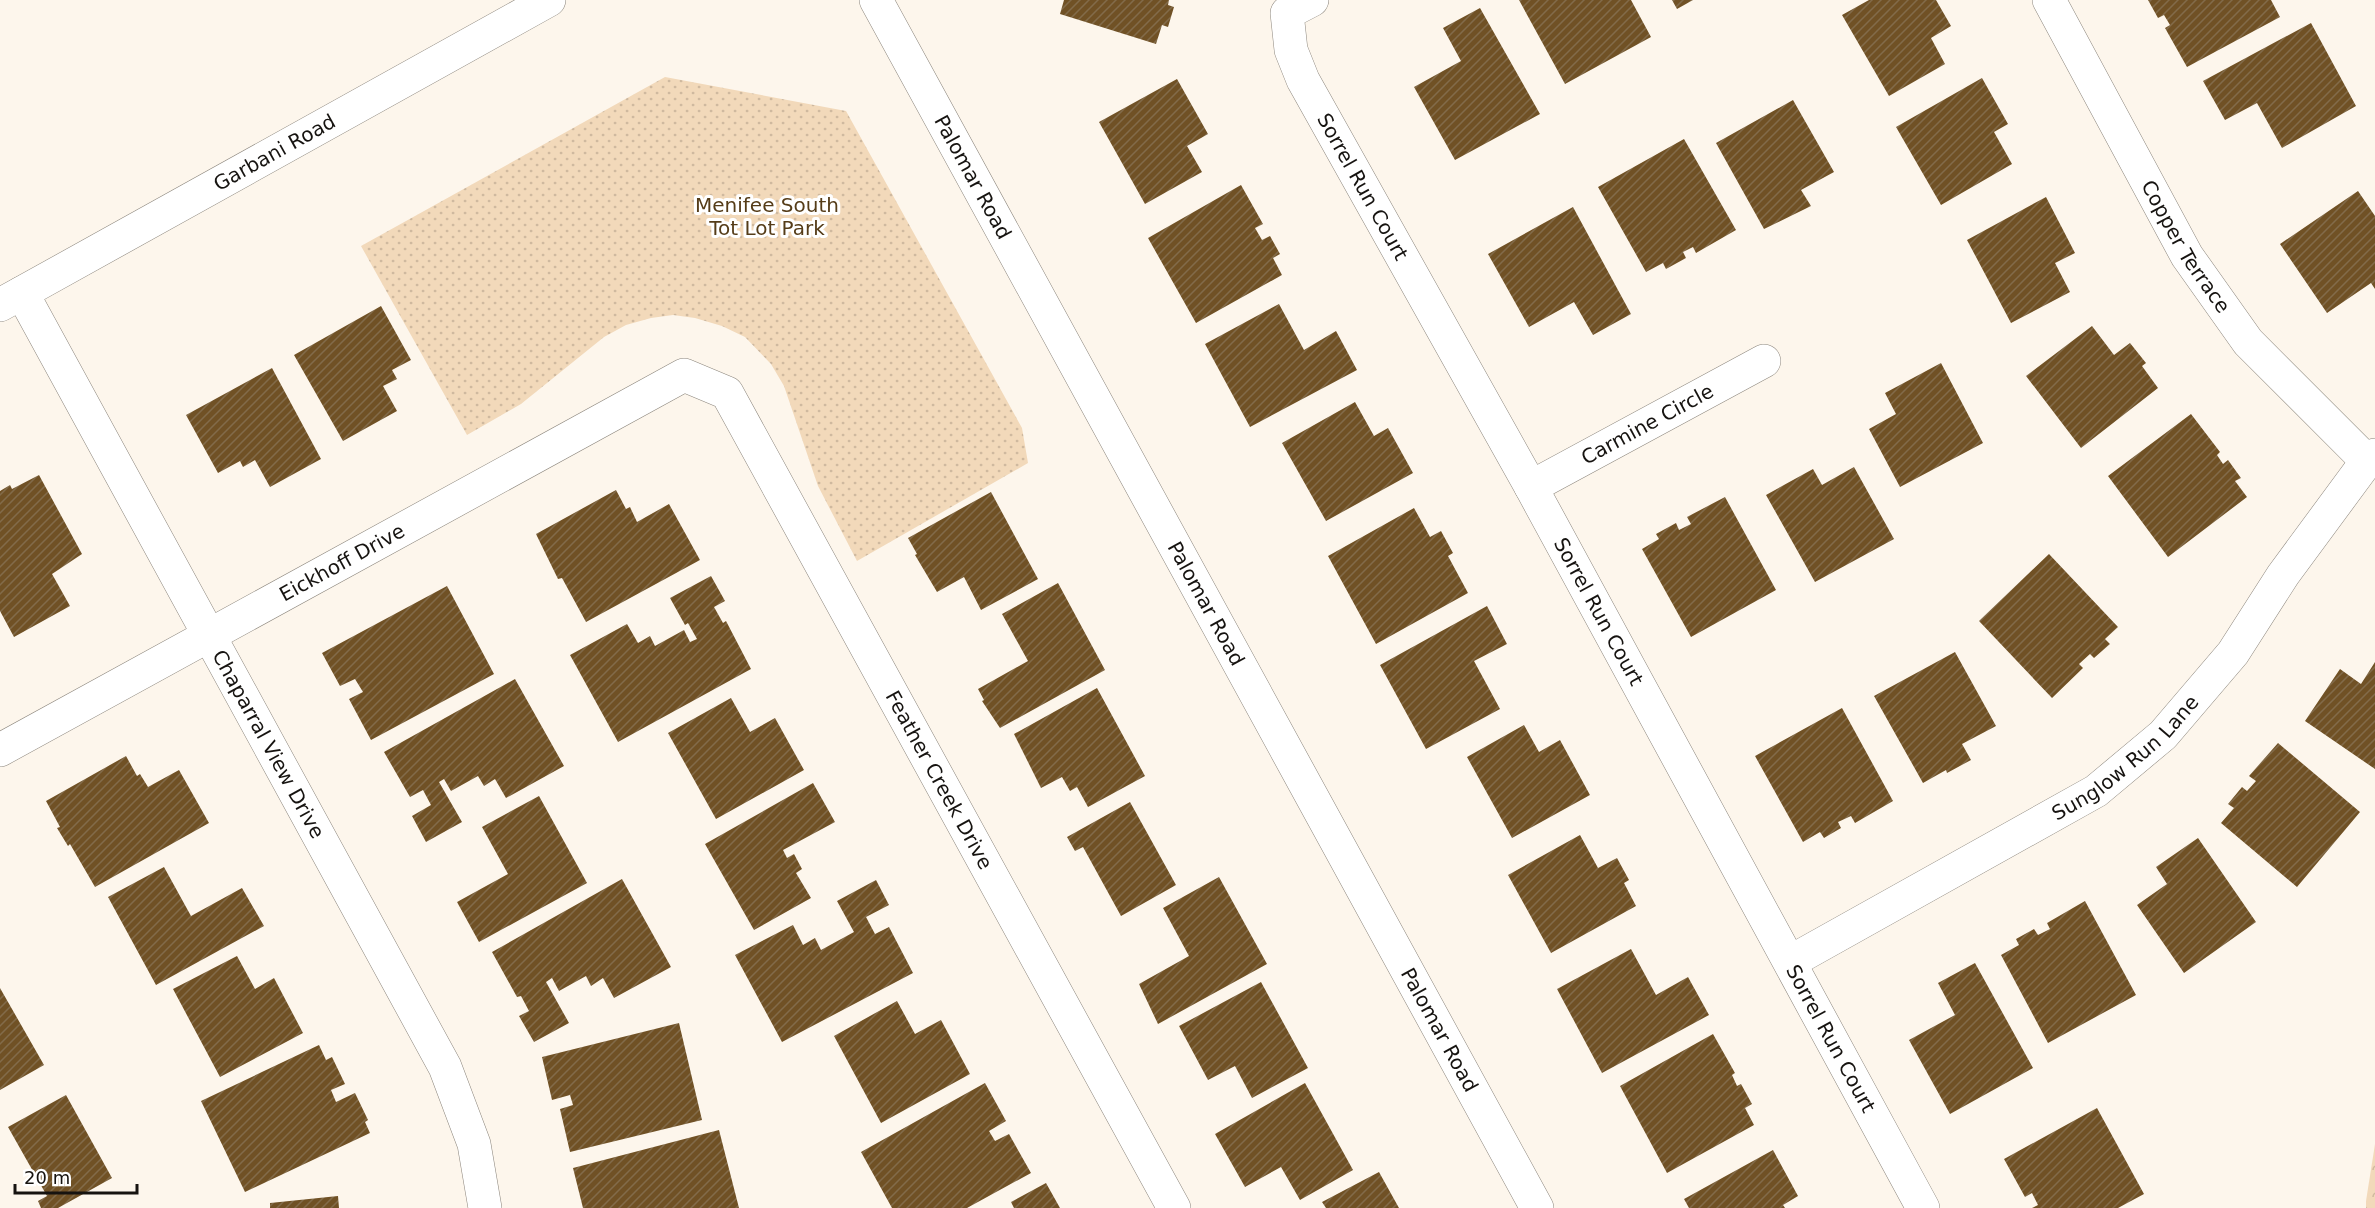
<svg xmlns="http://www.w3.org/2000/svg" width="2375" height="1208" viewBox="0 0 2375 1208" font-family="'DejaVu Sans',sans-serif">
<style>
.forest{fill:url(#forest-crowns)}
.park{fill:url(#park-dots)}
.building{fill:url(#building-hatch)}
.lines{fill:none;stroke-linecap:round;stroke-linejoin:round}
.minor-casing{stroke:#8c867d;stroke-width:34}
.tertiary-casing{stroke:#8c867d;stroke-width:34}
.secondary-casing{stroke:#8c867d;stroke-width:34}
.minor{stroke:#fff;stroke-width:33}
.tertiary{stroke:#fff;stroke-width:33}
.secondary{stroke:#fff;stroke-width:33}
.labels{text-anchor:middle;stroke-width:6;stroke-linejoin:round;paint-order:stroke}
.street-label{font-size:20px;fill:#161310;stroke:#fff}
.park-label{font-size:20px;fill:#553c18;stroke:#fff}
</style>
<defs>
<pattern id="forest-crowns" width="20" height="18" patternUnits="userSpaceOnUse" patternTransform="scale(1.5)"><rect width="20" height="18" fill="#f2d9ba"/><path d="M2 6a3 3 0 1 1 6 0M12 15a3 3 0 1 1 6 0" fill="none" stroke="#cfb99f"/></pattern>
<pattern id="park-dots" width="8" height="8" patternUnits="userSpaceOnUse" patternTransform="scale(1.5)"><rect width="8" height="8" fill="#f2d9ba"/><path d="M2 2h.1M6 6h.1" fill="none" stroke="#cfb99f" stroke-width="1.8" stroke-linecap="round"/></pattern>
<pattern id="building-hatch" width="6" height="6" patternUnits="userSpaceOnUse" patternTransform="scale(1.5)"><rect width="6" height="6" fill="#705125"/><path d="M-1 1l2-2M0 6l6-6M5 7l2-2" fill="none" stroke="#826b4a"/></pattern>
</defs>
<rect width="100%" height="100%" fill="#fdf6ec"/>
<path class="forest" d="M2375,1144V1208H2366V1201Z"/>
<path class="park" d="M665,77L846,111L1022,428L1028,463L857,561L818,486L784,386L771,364L745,337L722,326L695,318L673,315L651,318L626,325L604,337L521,404L467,435L361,246Z"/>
<path class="building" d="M1064,0H1169L1168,5L1174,7L1168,27L1162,25L1156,44L1060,14Z
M1519,0H1631L1651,37L1565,84Z
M1672,0H1693L1677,9Z
M1869,0H1936L1951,26L1931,38L1945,64L1889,96L1842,15Z
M2148,0H2271L2280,17L2187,67L2165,28L2170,25L2164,15L2158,18Z
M1480,8L1540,114L1455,160L1414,87L1461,61L1443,28Z
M2311,23L2356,106L2282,148L2257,103L2225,120L2203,81Z
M1982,78L2008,124L1994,132L2012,164L1941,205L1896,127Z
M1177,79L1208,134L1187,146L1202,172L1145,204L1099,122Z
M1793,100L1834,172L1801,190L1811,206L1764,229L1716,143Z
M1684,139L1736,230L1696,253L1693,247L1683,252L1686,258L1666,269L1663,263L1646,272L1598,187Z
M1241,185L1263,224L1255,228L1262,240L1270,236L1280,254L1273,258L1282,275L1196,323L1148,238Z
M2358,191L2375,216V289L2371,283L2327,313L2280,244Z
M2046,197L2075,253L2055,263L2070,292L2011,323L1967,240Z
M1573,207L1631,314L1593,335L1574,302L1529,327L1488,254Z
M1279,304L1304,350L1336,331L1357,370L1250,427L1205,344Z
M381,306L411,360L392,370L397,379L383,386L397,411L343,441L294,355Z
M2092,326L2114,355L2130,343L2146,363L2142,366L2158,388L2081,448L2026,376Z
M1941,363L1983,443L1900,487L1869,429L1896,414L1885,393Z
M272,368L321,459L270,487L255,460L243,467L240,461L218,473L186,415Z
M1355,402L1374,436L1388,428L1413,473L1326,521L1282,443Z
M2191,414L2220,452L2217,455L2223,464L2228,460L2241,478L2235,481L2247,497L2168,557L2108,476Z
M1854,467L1894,539L1815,582L1766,495L1813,469L1822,485Z
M39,475L82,554L52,574L70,606L14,637L0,611V491L10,485L12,489Z
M616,490L626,509L630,507L637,522L669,504L700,560L586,622L562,578L558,579L536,534Z
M991,492L1038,579L981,610L964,577L937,592L915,555L917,554L908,538Z
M1725,497L1776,590L1691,637L1642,549L1659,539L1656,534L1676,523L1679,530L1691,524L1687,517Z
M1414,508L1430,537L1441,531L1453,553L1448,556L1468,593L1376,644L1328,556Z
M2049,554L2118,627L2105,639L2110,644L2094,658L2090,654L2079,664L2083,668L2052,698L1979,621Z
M711,576L725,601L714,607L723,623L726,621L751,669L618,742L570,655L627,624L638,643L650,636L655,646L684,630L690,642L697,639L688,623L685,625L670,598Z
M1058,583L1105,670L1000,728L982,701L984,700L978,689L1028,661L1002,614Z
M447,586L494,674L371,740L349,699L363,692L355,679L340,686L322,653Z
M1487,606L1507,644L1474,661L1500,709L1426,749L1380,665Z
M1955,652L1996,726L1962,744L1971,760L1947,773L1946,770L1923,783L1874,696Z
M2375,662V769L2305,721L2340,669L2361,684Z
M515,679L564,766L506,798L495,779L484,786L478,776L451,791L444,779L439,782L462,822L426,842L412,816L431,805L423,790L410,797L384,752Z
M1097,688L1145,776L1088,807L1077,787L1070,791L1062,777L1041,788L1014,734Z
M731,698L750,732L775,718L804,770L716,819L668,733Z
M1842,708L1893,801L1855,823L1851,816L1838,822L1841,828L1824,838L1820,832L1803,842L1755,756Z
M1524,725L1539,752L1560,740L1590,795L1512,838L1467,757Z
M2278,743L2360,812L2297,887L2221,823L2234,808L2228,804L2242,787L2247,791L2256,781L2249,776Z
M126,756L137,776L140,774L148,787L179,770L209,823L95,887L70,844L68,846L57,828L60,827L46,801Z
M813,783L835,822L783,850L787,858L794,854L802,869L796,873L811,898L754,930L705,844Z
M539,796L587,883L479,942L457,902L508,874L482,827Z
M1130,802L1176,885L1121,916L1083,847L1075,851L1067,837Z
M1580,835L1598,868L1617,858L1629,880L1624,883L1636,906L1551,953L1508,875Z
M2198,838L2256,922L2184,973L2137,905L2167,884L2156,867Z
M164,867L191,916L242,888L264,926L156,985L108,897Z
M1219,877L1267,964L1158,1024L1139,984L1189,956L1163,908Z
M622,879L671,967L614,998L603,978L591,986L586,976L559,991L552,978L546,982L569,1023L534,1042L519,1016L529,1011L521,996L517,997L492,952Z
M876,880L889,905L866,917L875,934L889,927L913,973L782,1042L735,955L793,925L803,945L815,938L821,950L854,932L837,901Z
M2085,901L2136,995L2048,1043L2001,955L2019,945L2016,939L2034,929L2038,935L2050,929L2047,923Z
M1631,949L1656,995L1688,977L1709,1015L1602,1073L1557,989Z
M237,956L255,989L274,978L303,1033L220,1077L173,989Z
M1975,963L2033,1068L1950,1114L1909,1040L1955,1015L1938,983Z
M1261,982L1308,1068L1252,1098L1235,1066L1208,1080L1179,1026Z
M0,988L44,1065L0,1090Z
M897,1001L915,1034L941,1020L970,1074L881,1123L834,1036Z
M679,1023L702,1120L570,1152L560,1109L573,1105L570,1095L552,1100L542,1057Z
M1713,1034L1735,1073L1732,1075L1737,1086L1741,1084L1752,1104L1745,1108L1754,1125L1667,1173L1620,1086Z
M319,1045L326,1060L332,1057L345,1084L331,1090L336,1102L355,1093L368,1120L365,1122L370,1133L245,1192L201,1101Z
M985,1083L1006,1121L989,1131L995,1141L1009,1134L1031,1173L967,1208H892L861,1152Z
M1305,1083L1353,1170L1300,1200L1281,1167L1245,1187L1215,1134Z
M66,1095L112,1178L58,1208H41L38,1201L47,1196L8,1127Z
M2097,1108L2144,1194L2118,1208H2032L2038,1205L2032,1193L2025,1197L2004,1159Z
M719,1130L739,1208H583L573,1168Z
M1773,1150L1798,1196L1783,1205L1785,1208H1689L1684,1199Z
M1379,1172L1399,1208H1326L1322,1202Z
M1046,1183L1060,1208H1014L1011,1202Z
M338,1196L339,1208H270V1203Z"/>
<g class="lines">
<g class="minor-casing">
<g id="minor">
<path id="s1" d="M1312,0L1287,13L1291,50L1303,80L1531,487L1923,1208"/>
<path id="s2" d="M2049,0L2187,256L2248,342L2367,461"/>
<path id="s3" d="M22,293L445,1067L474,1144L485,1208"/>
<path id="s4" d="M1531,487L1764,361"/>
<path id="s5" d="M0,750L684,375L727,393L1174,1208"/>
<path id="s6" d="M1790,962L2096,791L2163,735L2233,653L2283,575L2367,461L2375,455"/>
</g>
</g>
<g class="tertiary-casing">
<g id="tertiary">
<path id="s7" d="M876,0L1537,1208"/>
</g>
</g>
<g class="secondary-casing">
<g id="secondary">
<path id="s8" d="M0,305L549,0"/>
</g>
</g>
<use href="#minor" class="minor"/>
<use href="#tertiary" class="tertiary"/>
<use href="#secondary" class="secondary"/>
</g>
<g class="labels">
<g class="street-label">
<text dy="7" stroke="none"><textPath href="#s8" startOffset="314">Garbani Road</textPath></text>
<text dy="7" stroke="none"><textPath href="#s7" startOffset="202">Palomar Road</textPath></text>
<text dy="7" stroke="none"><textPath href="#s1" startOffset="220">Sorrel Run Court</textPath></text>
<text dy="7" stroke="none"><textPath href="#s2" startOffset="282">Copper Terrace</textPath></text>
<text dy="7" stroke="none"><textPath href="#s4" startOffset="132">Carmine Circle</textPath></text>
<text dy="7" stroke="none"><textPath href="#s5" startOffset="390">Eickhoff Drive</textPath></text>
<text dy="7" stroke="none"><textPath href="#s7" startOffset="688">Palomar Road</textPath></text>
<text dy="7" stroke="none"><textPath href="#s1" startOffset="706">Sorrel Run Court</textPath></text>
<text dy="7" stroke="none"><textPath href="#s3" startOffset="514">Chaparral View Drive</textPath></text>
<text dy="7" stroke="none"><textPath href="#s6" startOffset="394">Sunglow Run Lane</textPath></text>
<text dy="7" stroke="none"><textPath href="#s5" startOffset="1268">Feather Creek Drive</textPath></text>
<text dy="7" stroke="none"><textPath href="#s7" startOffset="1174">Palomar Road</textPath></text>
<text dy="7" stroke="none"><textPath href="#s1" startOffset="1192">Sorrel Run Court</textPath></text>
</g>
<g class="park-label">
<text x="767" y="212">Menifee South<tspan x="767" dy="23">Tot Lot Park</tspan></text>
</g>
</g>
<path d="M15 1184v9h122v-9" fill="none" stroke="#161310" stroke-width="3"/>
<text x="24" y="1184" font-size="18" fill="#161310" stroke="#ffffff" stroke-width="4.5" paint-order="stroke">20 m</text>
</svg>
